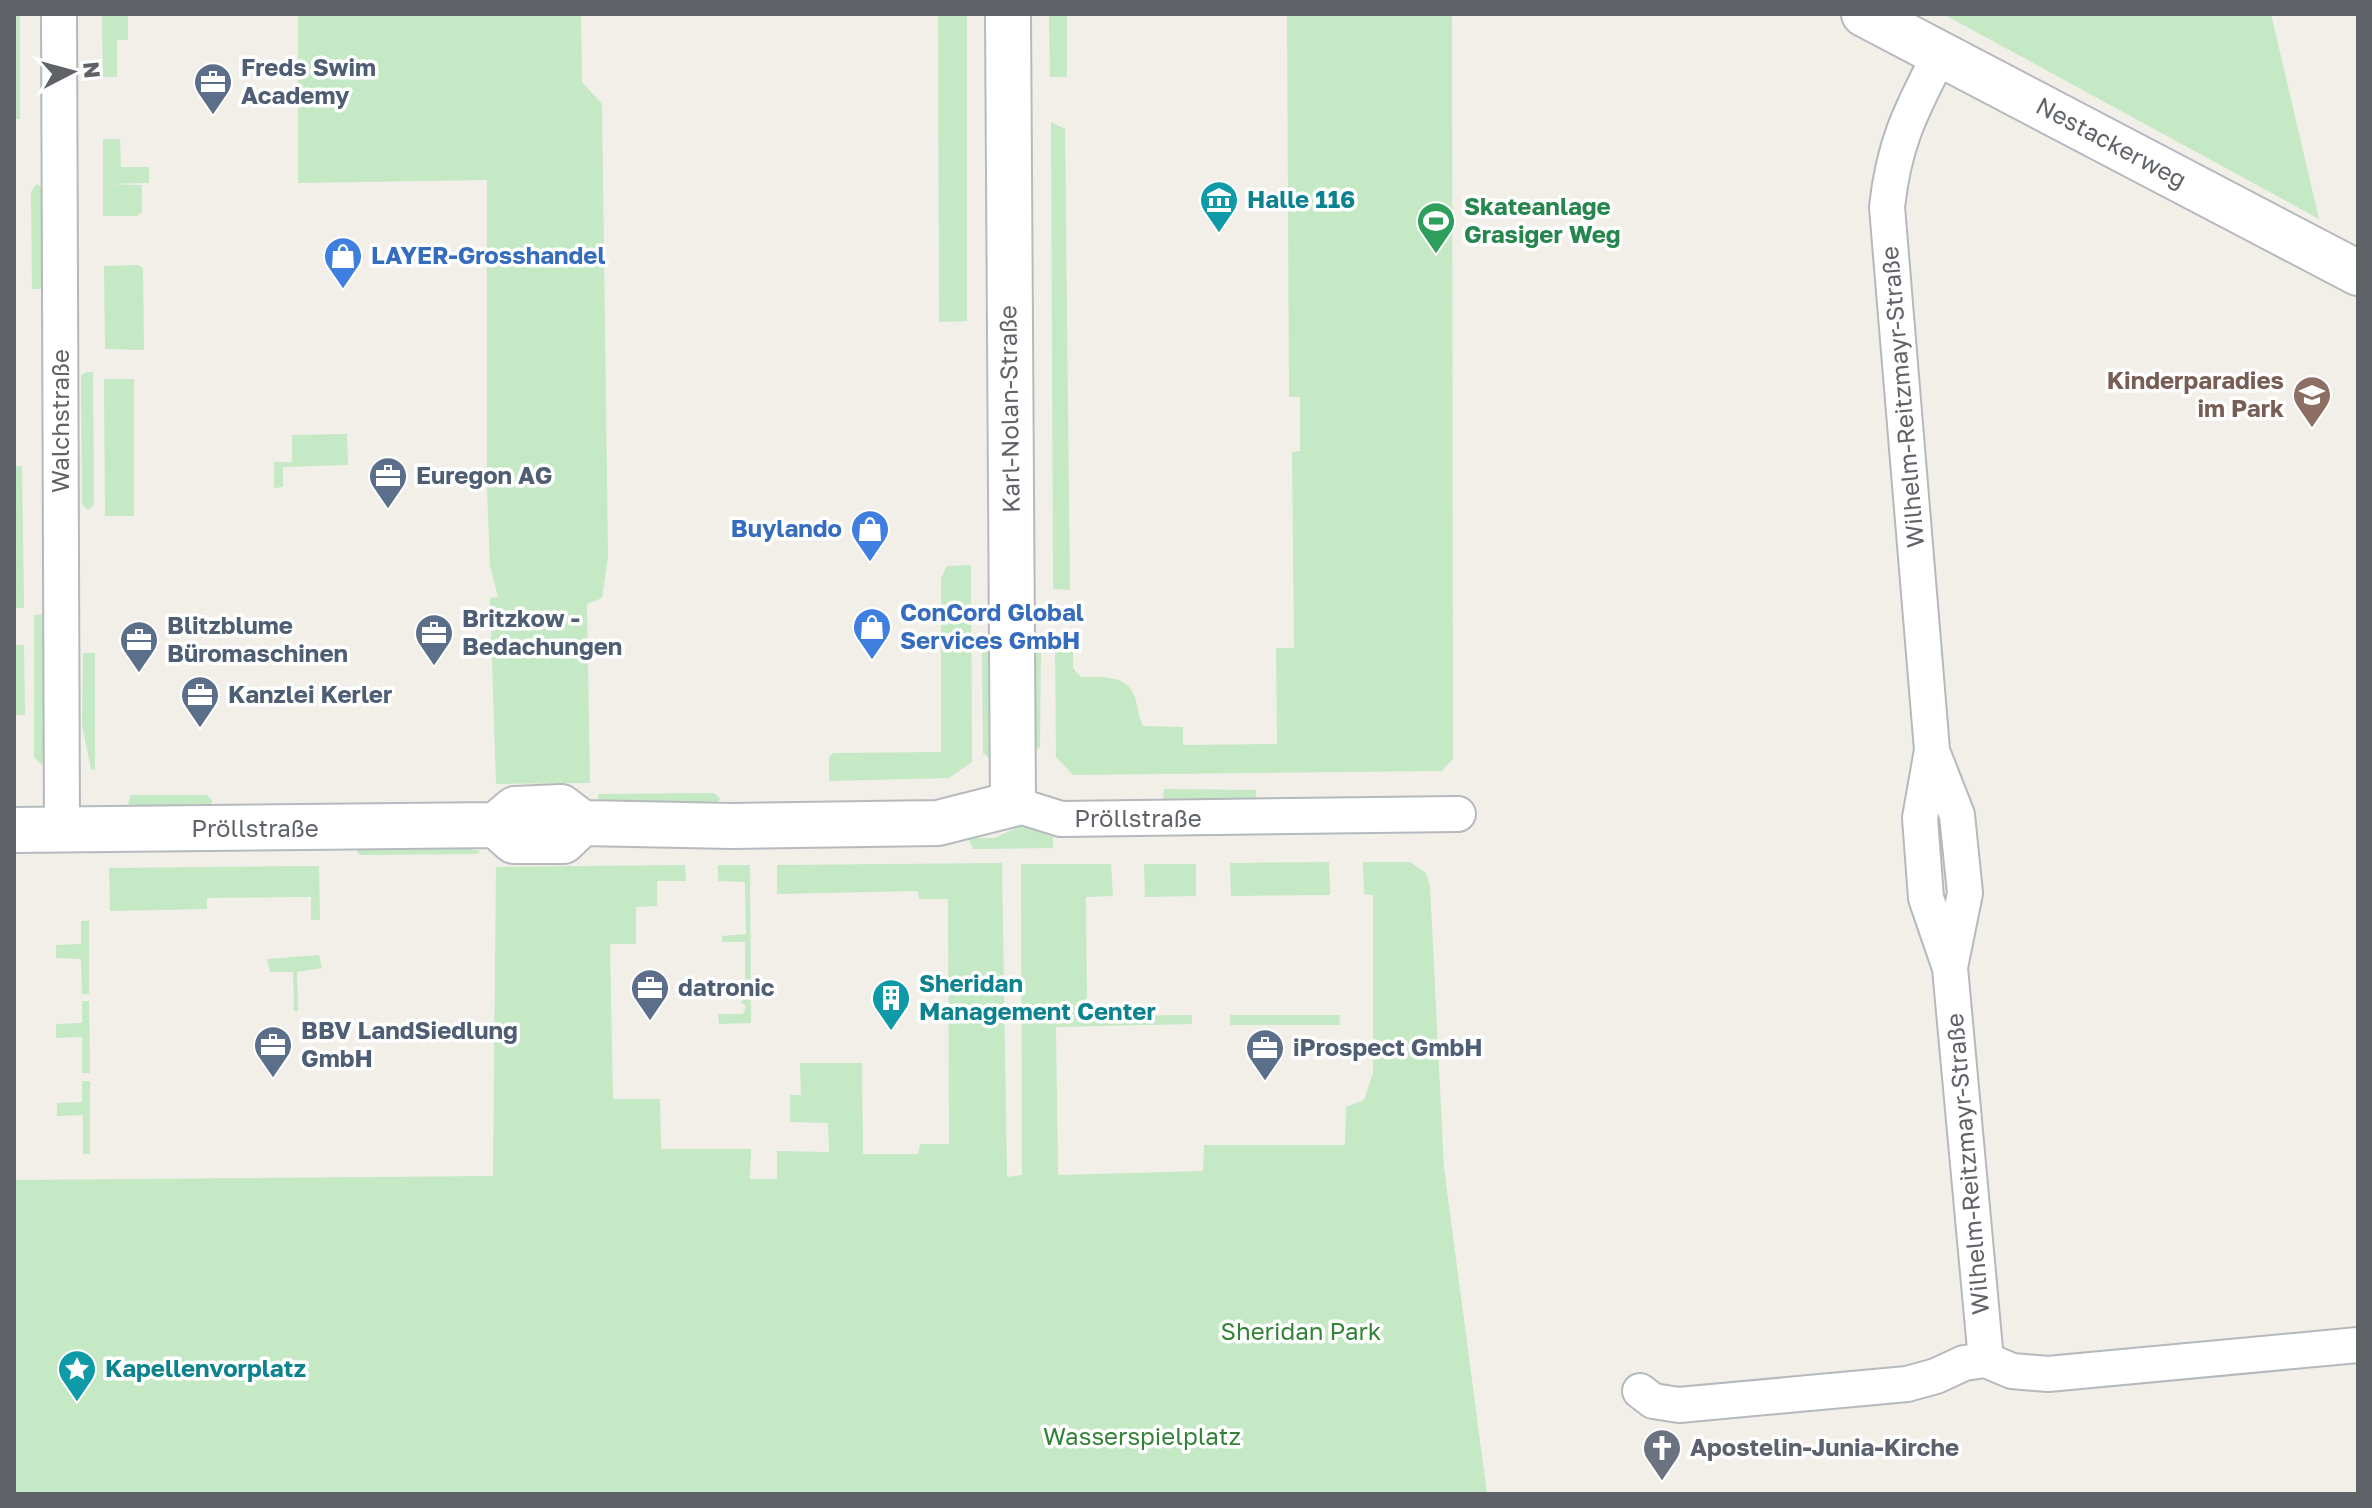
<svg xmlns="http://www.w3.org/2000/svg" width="2372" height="1508" viewBox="0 0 2372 1508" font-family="'Golos Text',sans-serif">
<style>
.green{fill:#c5e8c5}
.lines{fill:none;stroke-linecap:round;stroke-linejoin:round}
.street-casing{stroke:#b5b8bc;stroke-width:38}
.secondary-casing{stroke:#b6babf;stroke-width:48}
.street{stroke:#fff;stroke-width:34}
.secondary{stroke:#fff;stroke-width:44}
.labels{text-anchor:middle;stroke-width:7;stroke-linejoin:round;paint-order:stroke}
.service-label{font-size:24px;font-weight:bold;fill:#4e5e75;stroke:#fff;text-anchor:start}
.street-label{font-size:24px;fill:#5f6368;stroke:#fff}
.culture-label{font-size:24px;font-weight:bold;fill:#0d838f;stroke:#fff;text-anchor:start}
.leisure-label{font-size:24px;font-weight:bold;fill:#27864d;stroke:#fff;text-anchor:start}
.shop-label{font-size:24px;font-weight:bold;fill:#366cbe;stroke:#fff;text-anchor:start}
.education-label{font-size:24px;font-weight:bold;fill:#785e54;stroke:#fff;text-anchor:end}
.park-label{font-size:24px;fill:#348238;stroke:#fff}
.worship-label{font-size:24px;font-weight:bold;fill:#5b616d;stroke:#fff;text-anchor:start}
</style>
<rect width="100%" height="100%" fill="#f1efe8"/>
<path class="green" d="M14,14H20V119H14Z
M102,14H128V40H117V77H103Z
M298,14L581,15L582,82L602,104L608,557L602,598L587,604L590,783L496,784L490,598L498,597L490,566L487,488V180L298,183Z
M938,14H967V321L939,322Z
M1049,14H1067V77H1050Z
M1287,14H1452L1453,759L1442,771L1073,775L1056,757L1055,640H1073V668L1081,677C1103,677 1130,674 1136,701C1138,710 1139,718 1143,726L1183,727V745L1277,744L1276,648H1294L1292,452L1300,451V397H1289Z
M1943,14H2271L2319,219Z
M1051,122L1065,129L1070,590L1053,589Z
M103,139H120L121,167H149V183L107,184L142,185V212L137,216H103Z
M37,184L43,189L44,289H32L31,192Z
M138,265L143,268L144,350L105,349L104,266Z
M87,372H93L94,505L88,510L82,504L81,375Z
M104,379H134V516H105Z
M347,434L348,465L283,467V487L274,488V462H292V435Z
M14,466H22L24,608H14Z
M971,565L972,762L949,778L829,781V757L833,753L941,752V578L947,566Z
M47,614L46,756L42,765L34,757V615Z
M1036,638L1041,643L1040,747L1031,756L1029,642Z
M14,645H24L25,715H14Z
M982,648H993L994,742L991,760L983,753Z
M83,653H95V769L91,770L82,724Z
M1164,789L1256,790V800H1163Z
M714,793L720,799L713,806H637L598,799V794Z
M131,795H207L213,801L207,808L136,807L128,804Z
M1022,825L1053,837V848L973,849L968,838H995Z
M432,842L480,851L477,854L360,855L355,849L360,843Z
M1329,862L1330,895L1231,896L1230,863Z
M1363,862H1410L1426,873L1430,886L1444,1168L1487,1494H14V1180L493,1176L496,867L685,865L686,881H657V906L636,907V944H610L613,1099H660L661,1149H751L750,1179H777V1151L829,1152L828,1123L790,1122V1095H801L800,1063H862L863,1154H918L920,1144H949L948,899H919L918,891L777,894V865L1002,863L1007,1177L1022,1175L1021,864H1111L1113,896L1086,897L1087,1016L1192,1015V1024L1056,1027L1058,1175L1203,1171L1204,1145H1345L1346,1107L1364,1100L1373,1073V895L1364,894Z
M1144,864H1196V896L1145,897Z
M718,865H750L751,1023L719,1024L718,1014H743L746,1006L741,1003L745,993V942H722V936L746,934L745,882L718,881Z
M319,866L320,920H311V897L207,898V909L110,911L109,868Z
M81,921H89V994H82L81,959L56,958V945L81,944Z
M319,955L322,968L297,972L298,1011H294L293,972H270L267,959Z
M82,1001H89L90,1073H82V1037L56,1038V1024L82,1023Z
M1230,1015H1339L1340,1025H1230Z
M82,1081H90V1154H83V1115L57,1116V1103L82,1102Z"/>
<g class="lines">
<g class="street-casing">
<path id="street" d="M59,14L62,829
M1940,54C1911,111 1894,142 1887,207L1932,750L1920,818L1926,898L1950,968L1986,1360
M1932,751L1957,815L1965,893L1950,967
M1013,804L1061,819L1458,814
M1640,1391L1653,1401L1679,1405L1907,1384L1936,1376L1964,1363L1986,1360L2012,1371L2048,1374L2358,1345"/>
</g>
<g class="secondary-casing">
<path id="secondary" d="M1864,14L2358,273
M496,825L514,841H563L582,823
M14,830L496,825L515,809L561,807L582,823L733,826L938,823L1013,804L1008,14"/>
</g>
<use href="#street" class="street"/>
<use href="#secondary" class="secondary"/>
</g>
<defs>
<g id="office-pin" transform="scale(2)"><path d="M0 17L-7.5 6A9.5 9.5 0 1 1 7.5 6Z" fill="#5c6f8a" stroke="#fff"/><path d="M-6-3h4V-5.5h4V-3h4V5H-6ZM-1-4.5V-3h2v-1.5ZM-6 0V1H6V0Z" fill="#fff"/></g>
<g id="museum-pin" transform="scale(2)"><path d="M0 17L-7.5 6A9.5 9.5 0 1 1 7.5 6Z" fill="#0f9aa8" stroke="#fff"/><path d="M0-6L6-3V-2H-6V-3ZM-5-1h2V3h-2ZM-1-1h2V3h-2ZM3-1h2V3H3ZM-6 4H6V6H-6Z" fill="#fff"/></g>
<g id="stadium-pin" transform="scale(2)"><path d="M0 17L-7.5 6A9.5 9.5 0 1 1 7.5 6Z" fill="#2e9e5b" stroke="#fff"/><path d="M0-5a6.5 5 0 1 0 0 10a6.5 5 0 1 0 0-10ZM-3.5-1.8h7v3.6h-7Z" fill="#fff"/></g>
<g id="shop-pin" transform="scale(2)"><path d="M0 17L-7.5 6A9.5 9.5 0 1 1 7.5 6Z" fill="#3f7fe0" stroke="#fff"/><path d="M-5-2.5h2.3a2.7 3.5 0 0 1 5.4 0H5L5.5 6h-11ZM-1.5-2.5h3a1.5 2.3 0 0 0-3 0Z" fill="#fff"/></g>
<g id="school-pin" transform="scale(2)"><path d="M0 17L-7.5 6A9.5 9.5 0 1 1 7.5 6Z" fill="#8d6e63" stroke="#fff"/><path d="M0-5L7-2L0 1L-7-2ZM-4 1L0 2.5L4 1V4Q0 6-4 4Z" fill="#fff"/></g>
<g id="building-pin" transform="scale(2)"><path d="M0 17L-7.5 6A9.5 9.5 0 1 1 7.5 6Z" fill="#0f9aa8" stroke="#fff"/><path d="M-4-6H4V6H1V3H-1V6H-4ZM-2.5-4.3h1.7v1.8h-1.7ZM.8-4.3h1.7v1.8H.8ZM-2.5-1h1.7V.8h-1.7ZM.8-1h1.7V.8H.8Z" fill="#fff"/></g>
<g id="sight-pin" transform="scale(2)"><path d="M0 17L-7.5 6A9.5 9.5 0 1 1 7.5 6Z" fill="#0f9aa8" stroke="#fff"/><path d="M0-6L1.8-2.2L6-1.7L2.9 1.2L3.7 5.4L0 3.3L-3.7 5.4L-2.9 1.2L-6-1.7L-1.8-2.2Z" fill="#fff"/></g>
<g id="church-pin" transform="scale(2)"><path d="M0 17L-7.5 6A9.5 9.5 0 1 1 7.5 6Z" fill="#6b7280" stroke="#fff"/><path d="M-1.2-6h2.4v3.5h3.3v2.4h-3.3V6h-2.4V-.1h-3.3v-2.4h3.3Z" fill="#fff"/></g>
</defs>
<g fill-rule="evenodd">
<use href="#office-pin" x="213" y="82"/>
<use href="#museum-pin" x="1219" y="200"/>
<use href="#stadium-pin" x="1436" y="221"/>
<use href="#shop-pin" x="343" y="256"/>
<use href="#school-pin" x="2312" y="395"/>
<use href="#office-pin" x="388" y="476"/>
<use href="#shop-pin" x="870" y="529"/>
<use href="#shop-pin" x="872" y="627"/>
<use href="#office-pin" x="434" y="633"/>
<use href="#office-pin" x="139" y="640"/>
<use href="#office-pin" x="200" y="695"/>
<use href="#office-pin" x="650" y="988"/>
<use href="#building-pin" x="891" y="998"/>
<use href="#office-pin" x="273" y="1045"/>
<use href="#office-pin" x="1265" y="1048"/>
<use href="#sight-pin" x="77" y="1369"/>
<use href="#church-pin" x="1662" y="1448"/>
</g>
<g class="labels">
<g class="service-label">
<text x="241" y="76">Freds Swim<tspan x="241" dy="28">Academy</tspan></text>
<text x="416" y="484">Euregon AG</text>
<text x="462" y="627">Britzkow -<tspan x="462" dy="28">Bedachungen</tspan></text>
<text x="167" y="634">Blitzblume<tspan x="167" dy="28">Büromaschinen</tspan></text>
<text x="228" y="703">Kanzlei Kerler</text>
<text x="678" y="996">datronic</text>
<text x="301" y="1039">BBV LandSiedlung<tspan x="301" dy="28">GmbH</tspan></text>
<text x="1293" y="1056">iProspect GmbH</text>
</g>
<g class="street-label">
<text transform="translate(2111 143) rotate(28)" y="8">Nestackerweg</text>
<text transform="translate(1903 397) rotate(-95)" y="8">Wilhelm-Reitzmayr-Straße</text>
<text transform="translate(1010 409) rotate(-91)" y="8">Karl-Nolan-Straße</text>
<text transform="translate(61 421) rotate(-90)" y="8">Walchstraße</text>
<text x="1138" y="827">Pröllstraße</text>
<text x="255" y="837">Pröllstraße</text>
<text transform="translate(1968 1164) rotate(-95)" y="8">Wilhelm-Reitzmayr-Straße</text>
</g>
<g class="culture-label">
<text x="1247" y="208">Halle 116</text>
<text x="919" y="992">Sheridan<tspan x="919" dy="28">Management Center</tspan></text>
<text x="105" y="1377">Kapellenvorplatz</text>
</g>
<g class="leisure-label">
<text x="1464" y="215">Skateanlage<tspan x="1464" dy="28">Grasiger Weg</tspan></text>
</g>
<g class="shop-label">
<text x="371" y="264">LAYER-Grosshandel</text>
<text x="842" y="537" text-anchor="end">Buylando</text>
<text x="900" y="621">ConCord Global<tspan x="900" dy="28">Services GmbH</tspan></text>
</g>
<g class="education-label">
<text x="2284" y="389">Kinderparadies<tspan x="2284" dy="28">im Park</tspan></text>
</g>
<g class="park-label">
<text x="1301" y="1340">Sheridan Park</text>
<text x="1142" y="1445">Wasserspielplatz</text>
</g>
<g class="worship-label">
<text x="1690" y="1456">Apostelin-Junia-Kirche</text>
</g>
</g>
<rect width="2372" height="1508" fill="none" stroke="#5f6368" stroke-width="32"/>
<g transform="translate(72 72) rotate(84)" stroke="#ffffff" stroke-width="6" paint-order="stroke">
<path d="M0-6L14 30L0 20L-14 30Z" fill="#5f6368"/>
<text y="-12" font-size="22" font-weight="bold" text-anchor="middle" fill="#5f6368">N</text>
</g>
</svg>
